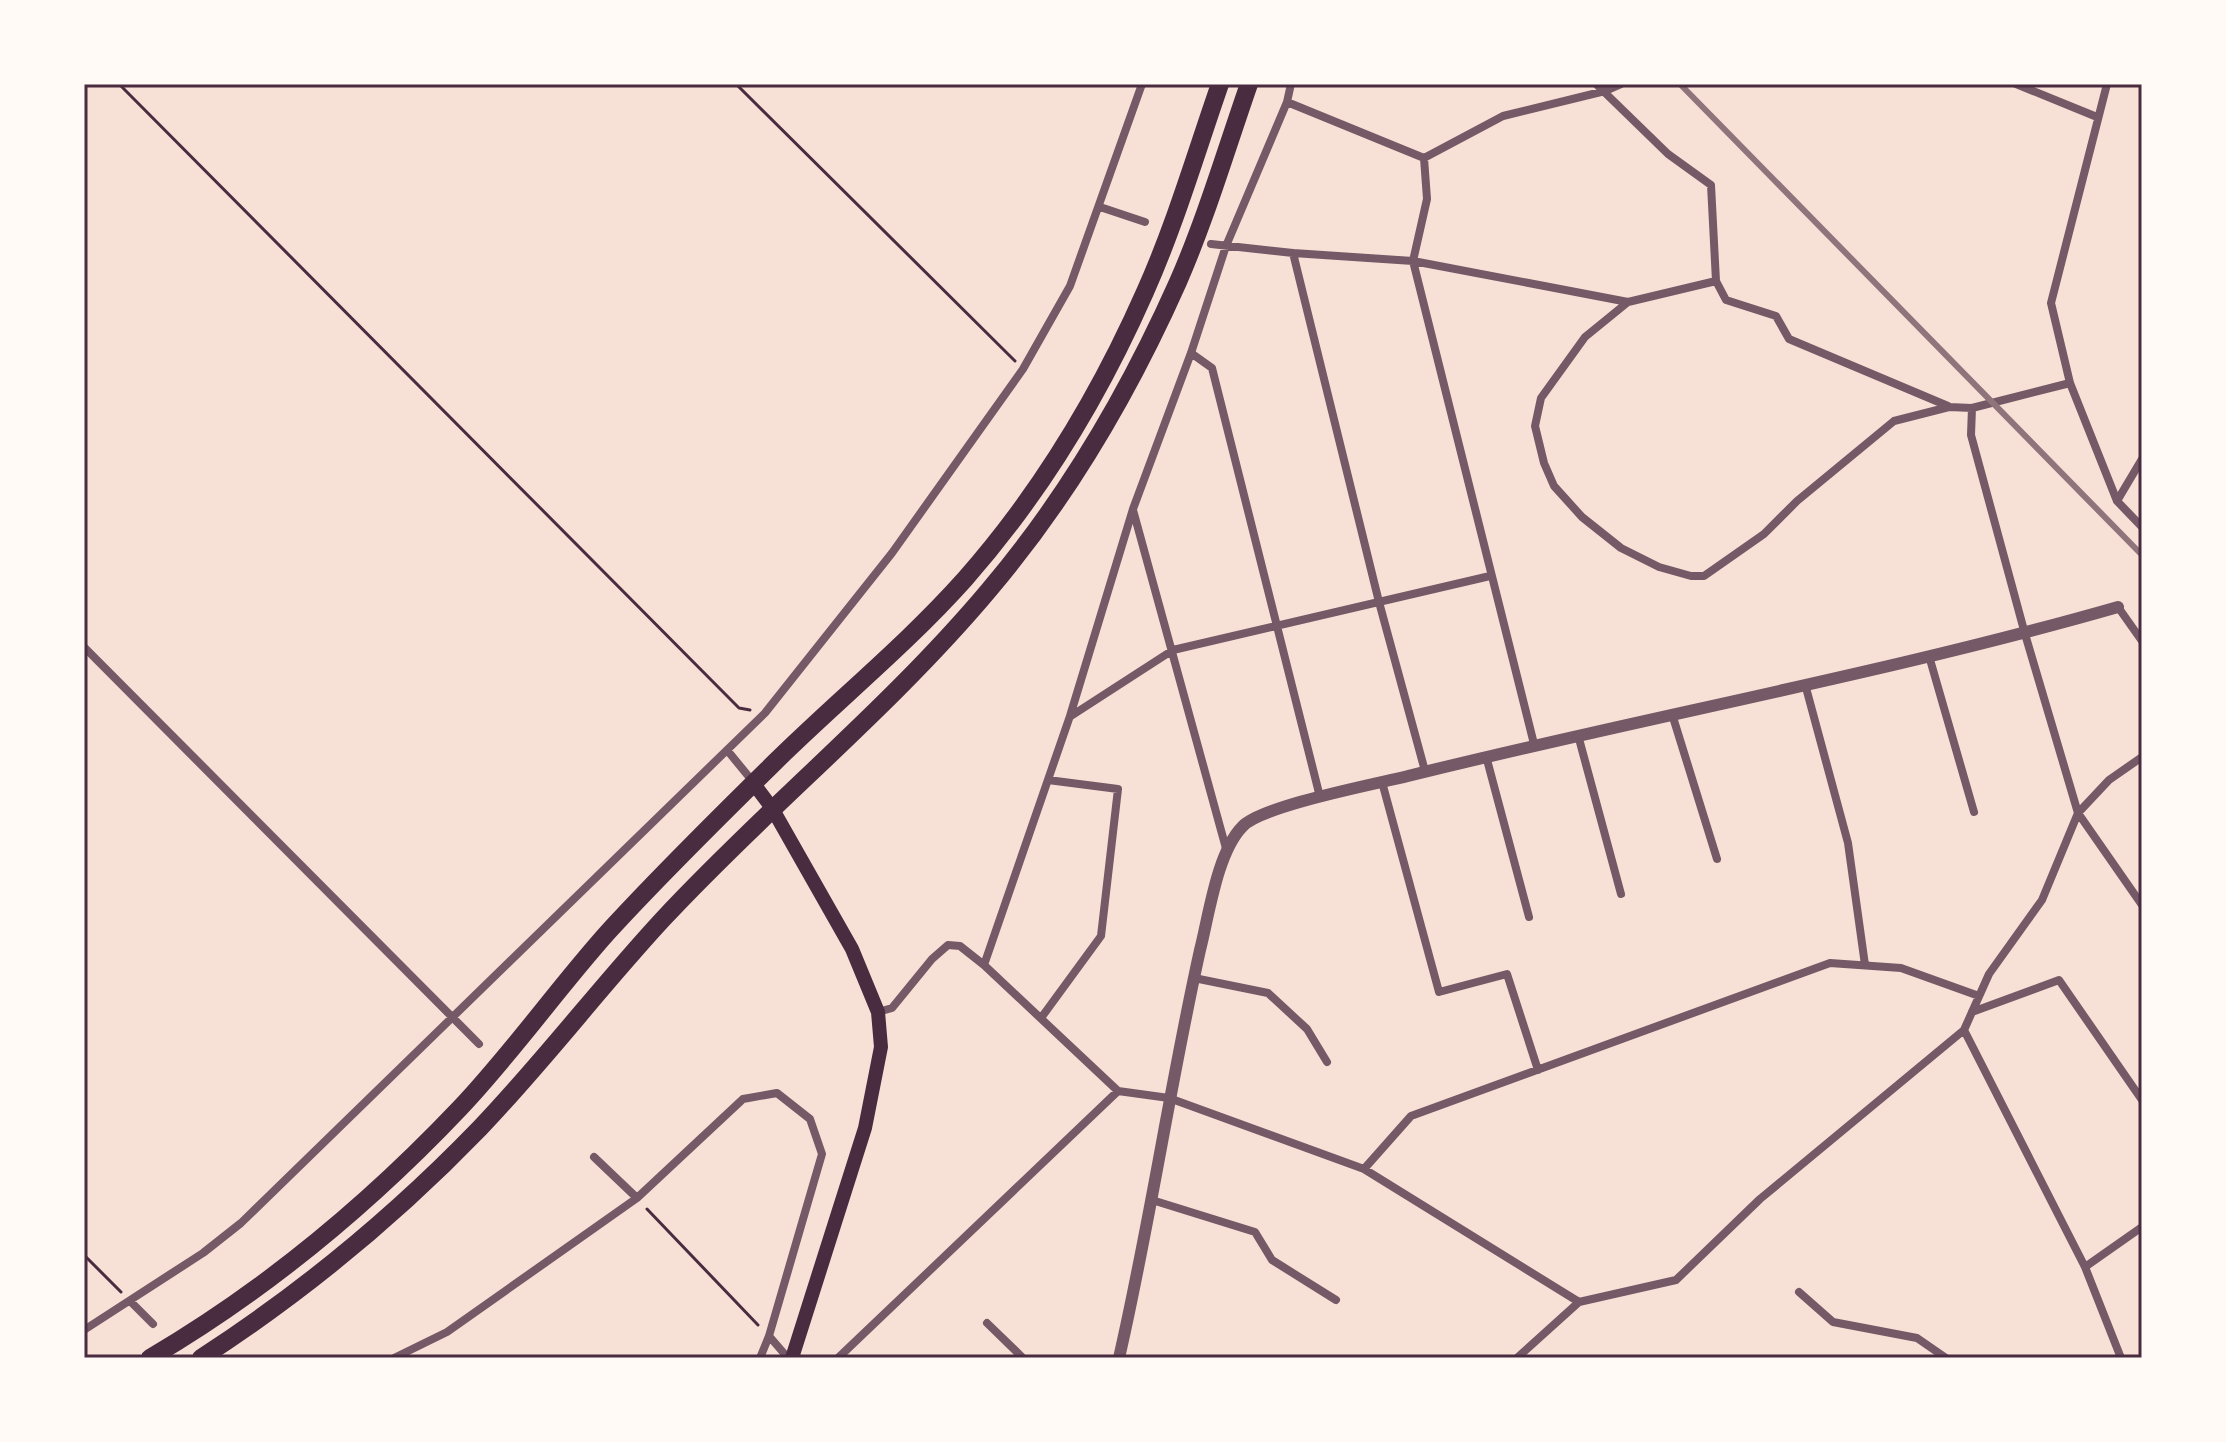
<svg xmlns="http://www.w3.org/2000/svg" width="2226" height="1442" viewBox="0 0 2226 1442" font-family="'Libre Baskerville',serif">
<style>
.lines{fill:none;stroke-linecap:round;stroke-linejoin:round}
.path{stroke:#4a2c40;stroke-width:3}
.minor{stroke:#755966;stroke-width:8}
.tertiary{stroke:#755966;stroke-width:12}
.secondary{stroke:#4a2c40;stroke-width:14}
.trunk{stroke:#4a2c40;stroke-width:18}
.rail{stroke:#8f747c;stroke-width:6}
.neatline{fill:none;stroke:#4a2c40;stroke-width:3}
</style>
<rect width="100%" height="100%" fill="#f7e1d7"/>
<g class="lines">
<path class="path" d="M119,84L739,708L750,710
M736,84L1015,361
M647,1209L758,1325
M84,1255L121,1292"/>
<path class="minor" d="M1596,84L1668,154L1711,185L1716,281L1726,300L1776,316L1789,339L1948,406
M2016,84L2097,117
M2107,84L2051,303L2070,383L2117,501L2142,527
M1287,102L1424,158L1503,116L1605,91L1621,84
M1424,158L1427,199L1413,261L1534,744
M1100,207L1145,222
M1211,244L1293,253L1413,261L1628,302
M1293,253L1379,602L1425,771
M1716,281L1628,302L1585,337L1541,398L1535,426L1544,463L1554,486L1582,517L1621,548L1659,567L1691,576H1704L1764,534L1797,501L1894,421L1949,407L1972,408L2070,383
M1191,353L1212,368L1320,797
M1972,408L1971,435L2025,634L2078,813L2142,905
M2117,501L2142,459
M1133,510L1227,852
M2118,607L2142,641
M84,647L479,1044
M1929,656L1974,812
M1805,684L1848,843L1865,965
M1672,714L1717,859
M1071,716L1173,650L1490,576
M1578,735L1621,894
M727,750L754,783
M1486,756L1529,917
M1382,782L1439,992L1507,974L1538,1070
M984,965L1070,716L1133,509L1191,353L1226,246L1287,102L1291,84
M1194,978L1268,993L1307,1029L1327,1062
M878,1012L892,1008L932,959L948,945L960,946L984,965L1118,1091L1169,1098L1364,1169L1579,1302
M1972,1012L2059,980L2142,1100
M1041,1018L1101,936L1118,789L1048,780
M1964,1030L2085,1267L2121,1358
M594,1157L637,1198
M1364,1169L1411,1116L1830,963L1901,968L1979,996
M1152,1200L1255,1232L1272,1260L1336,1300
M2085,1267L2142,1227
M1799,1292L1833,1322L1917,1338L1946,1358
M130,1301L153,1324
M987,1323L1023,1358
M84,1330L203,1253L241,1223L765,713L892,553L1023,369L1070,286L1142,84
M769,1336L788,1358
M394,1358L447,1332L637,1198L743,1099L777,1093L810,1119L822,1154L769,1336L760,1358
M838,1358L1118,1091
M1517,1358L1579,1302L1676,1280L1760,1199L1964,1030L1989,974L2042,900L2078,813L2109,780L2142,757"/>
<path class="tertiary" d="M1119,1358C1150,1223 1170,1085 1200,950C1209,915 1217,853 1242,827C1260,806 1376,784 1408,776C1644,717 1884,674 2118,607"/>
<path class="secondary" d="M754,784L772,808L852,949L878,1012L881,1047L865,1128L792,1358"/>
<path class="trunk" d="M150,1358C264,1291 369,1204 460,1108C513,1052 557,989 608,932C661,874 719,817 775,762C838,700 906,645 965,579C1039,495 1100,394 1145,292C1175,225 1196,153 1220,84
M201,1358C303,1292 396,1215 480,1128C544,1061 600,987 663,919C768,806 890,708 989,590C1067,498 1129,392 1178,282C1206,218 1226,150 1249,84"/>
<path class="rail" d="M1680,84L2142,555"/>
</g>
<rect width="2226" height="1442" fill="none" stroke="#fffaf5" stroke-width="172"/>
<rect x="86" y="86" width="2054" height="1270" class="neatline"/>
</svg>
